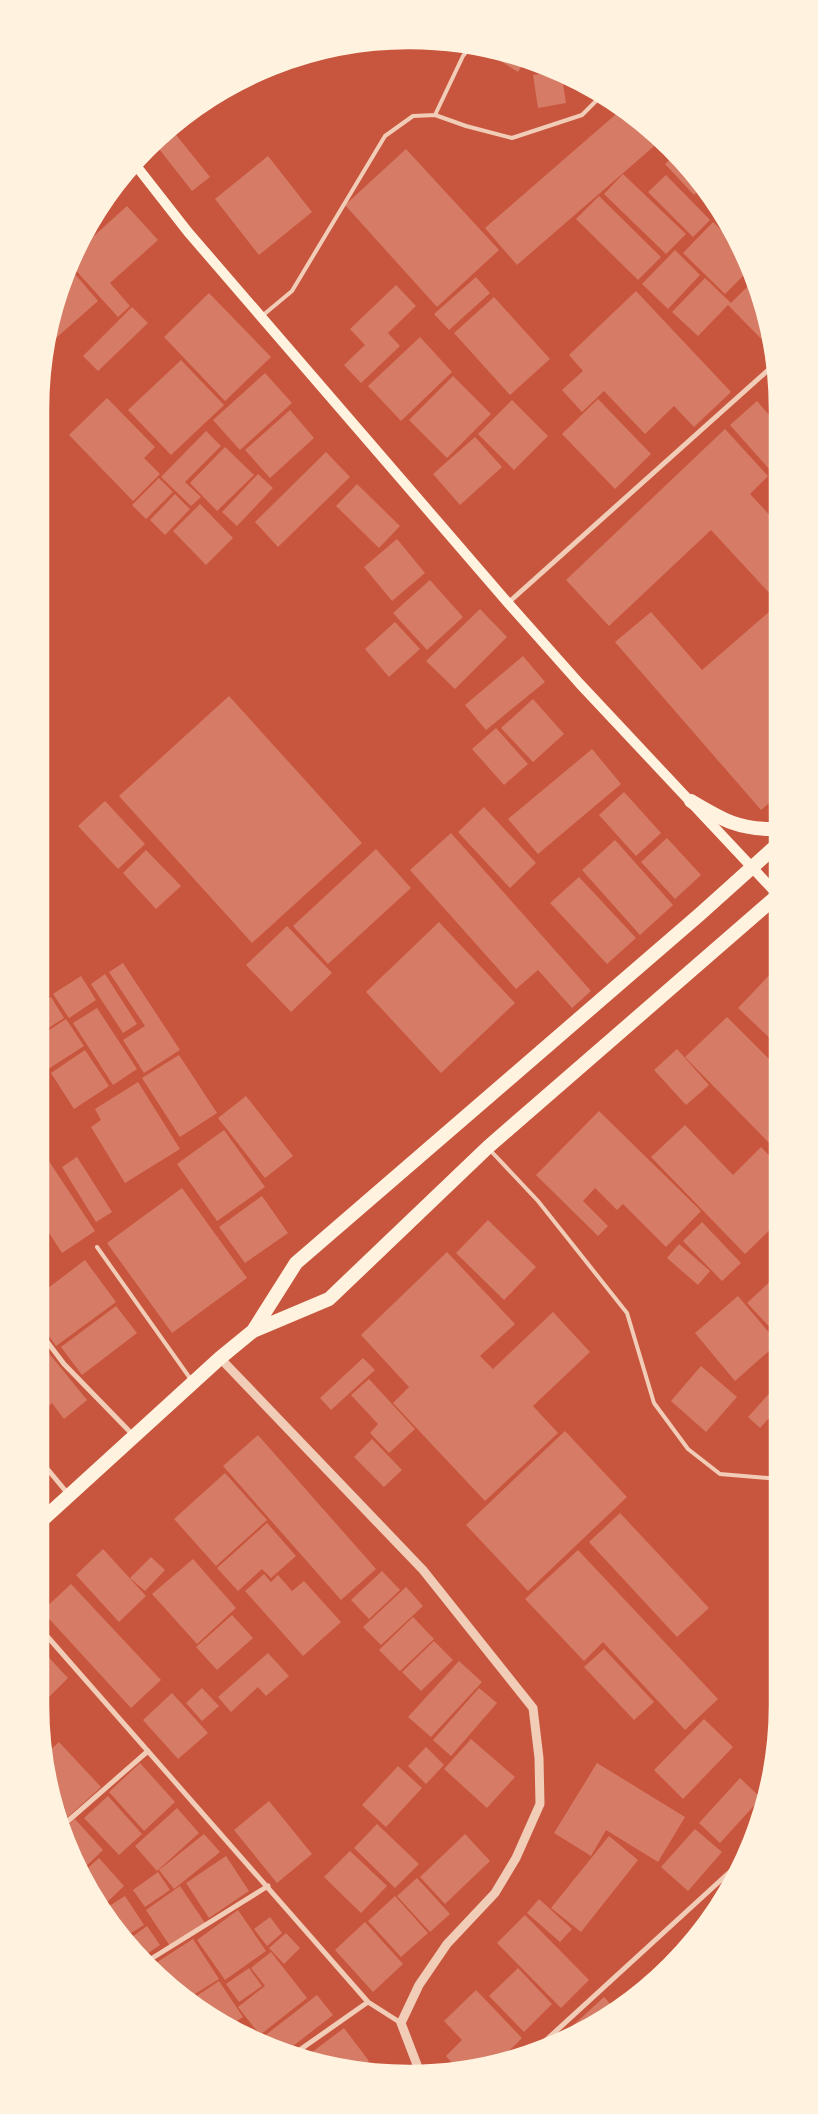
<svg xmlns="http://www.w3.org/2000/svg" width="818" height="2114" viewBox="0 0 818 2114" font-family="Figtree,sans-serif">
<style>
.building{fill:#d67c66}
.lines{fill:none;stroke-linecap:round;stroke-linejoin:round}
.service{stroke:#f1ccb7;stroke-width:4}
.minor{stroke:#f1ccb7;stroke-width:5}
.tertiary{stroke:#f1ccb7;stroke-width:9}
.secondary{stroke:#fff3e0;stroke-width:10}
.trunk{stroke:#fff3e0;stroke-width:14}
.rim{fill:none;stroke:#fff3e0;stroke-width:2.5}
</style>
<rect width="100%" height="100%" fill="#c8553d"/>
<path class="building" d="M490,49L505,51L525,61L518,72L488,53Z
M550,72L562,77L566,103L538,108L533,75Z
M623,108L660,141L517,265L485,228Z
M173,131L210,177L192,191L156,145Z
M406,149L499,250L437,307L345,205Z
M675,155L688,165L702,187L694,195L665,164Z
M268,156L312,212L259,255L215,199Z
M623,174L686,234L666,254L604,194Z
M666,175L710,220L693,237L648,192Z
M706,193L724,220L723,222L701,199Z
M599,196L661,257L638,280L576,219Z
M127,206L158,240L110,283L130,306L118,317L70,264L74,254Z
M713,222L743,251L749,270L725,294L683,253Z
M675,250L700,275L668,309L642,284Z
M69,267L98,301L47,346L51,313Z
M476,277L490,293L449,330L434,314Z
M705,278L731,303L752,282L773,351L728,305L698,336L672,312Z
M396,285L416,306L388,333L400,346L361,383L344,365L365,345L350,329Z
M636,291L731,392L694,427L674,406L645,434L604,391L582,412L562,390L583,371L569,355Z
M209,293L271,357L225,401L164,337Z
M494,297L550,359L510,395L454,333Z
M132,307L148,323L98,371L83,356Z
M420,337L452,372L401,421L368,386Z
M181,360L224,405L171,455L128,410Z
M265,373L292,403L240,450L213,420Z
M453,376L491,414L447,458L409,420Z
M107,398L155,447L144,458L160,474L133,501L69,435Z
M598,399L651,454L615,489L562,434Z
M512,400L548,436L514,470L478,434Z
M757,401L776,423V464L770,470L730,425Z
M290,410L314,438L270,478L245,450Z
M725,429L768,476L750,494L776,522L777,596L774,598L711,530L609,626L566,580Z
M206,431L221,446L185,482L201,497L191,506L161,477Z
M475,437L502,467L460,505L433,474Z
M225,447L254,475L217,511L190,483Z
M326,452L350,477L278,547L255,522Z
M258,474L273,488L237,526L222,512Z
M159,478L173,492L146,519L132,505Z
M357,484L400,526L379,548L336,506Z
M175,494L190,509L165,535L150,520Z
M200,504L233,538L206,565L173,531Z
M397,539L425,573L392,601L364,567Z
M430,580L463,617L427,650L393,613Z
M777,605V796L761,810L615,642L651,612L702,670Z
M480,609L507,637L455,689L426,661Z
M395,622L420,649L389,677L365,649Z
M523,656L545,682L486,730L465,705Z
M229,696L362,843L252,943L119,796Z
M533,699L564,734L533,762L501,728Z
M496,728L528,764L504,785L472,749Z
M592,749L621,784L538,854L508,819Z
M624,792L661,833L636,856L599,815Z
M105,801L145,844L118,869L78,826Z
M484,807L536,863L510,888L458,832Z
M451,833L591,991L572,1008L538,970L516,989L410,870Z
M667,838L701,875L675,899L641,862Z
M615,840L673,905L640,935L582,870Z
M376,849L411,888L328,964L293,926Z
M146,850L181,886L156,909L123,873Z
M579,877L636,938L607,964L550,903Z
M439,922L515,1003L441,1073L366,992Z
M287,926L332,973L291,1012L246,965Z
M123,963L180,1050L144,1073L123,1040L145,1026L109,972Z
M777,967L778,1046L738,1008Z
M105,974L137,1024L123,1033L91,984Z
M81,976L96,1000L69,1018L53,994Z
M51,997L64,1018L39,1034V1004Z
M97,1008L137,1069L113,1085L73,1023Z
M727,1017L778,1068V1152L685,1057Z
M66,1019L84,1046L42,1073L39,1069V1037Z
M677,1049L709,1085L686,1105L654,1070Z
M85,1050L109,1086L74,1109L51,1073Z
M179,1055L217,1113L180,1137L142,1078Z
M138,1082L180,1149L125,1183L91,1127L101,1120L95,1109Z
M246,1096L293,1156L265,1178L218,1118Z
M599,1111L701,1211L666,1247L623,1204L617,1210L595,1188L583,1201L608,1226L598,1236L536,1175Z
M685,1125L733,1175L761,1147L778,1165V1222L745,1254L651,1157Z
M224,1130L265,1187L217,1221L177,1164Z
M39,1146L95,1231L62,1253L39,1217Z
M77,1157L112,1212L96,1222L62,1167Z
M182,1188L247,1278L172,1333L107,1243Z
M262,1196L288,1233L245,1263L219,1227Z
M488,1220L536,1267L504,1300L456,1253Z
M702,1222L741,1263L722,1281L683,1241Z
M679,1244L710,1271L698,1285L667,1258Z
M447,1252L515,1324L480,1356L493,1369L553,1312L590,1352L533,1406L558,1433L485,1501L393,1403L409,1387L361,1335Z
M85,1260L116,1302L56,1346L39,1322V1295Z
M776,1276L778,1278V1336L747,1303Z
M738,1296L778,1343L735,1381L695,1333Z
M116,1306L137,1333L82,1375L61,1347Z
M39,1341L87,1400L64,1419L52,1403L39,1414Z
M363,1358L375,1370L331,1410L320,1398Z
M701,1366L737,1397L706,1432L671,1401Z
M369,1379L415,1429L389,1453L370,1433L378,1424L351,1395Z
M774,1388L779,1392V1407L760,1428L748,1417Z
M565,1431L627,1497L528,1591L466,1525Z
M258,1435L376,1569L341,1600L223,1466Z
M372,1439L402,1470L384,1487L354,1457Z
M225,1473L267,1520L216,1566L174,1519Z
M620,1513L709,1608L677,1637L589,1542Z
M267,1523L296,1556L271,1578L262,1569L238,1591L217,1568Z
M103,1549L146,1596L119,1622L76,1575Z
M578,1550L718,1699L685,1730L603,1642L584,1661L525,1599Z
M151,1557L165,1570L145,1591L130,1578Z
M193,1559L236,1608L197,1644L152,1594Z
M382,1571L400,1590L369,1619L351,1600Z
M264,1574L271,1582L278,1575L292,1591L304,1581L341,1622L303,1656L245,1591Z
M71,1584L161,1680L131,1708L42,1611Z
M406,1587L423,1606L381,1645L363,1627Z
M232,1615L253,1638L217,1670L196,1647Z
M413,1617L434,1639L400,1671L379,1650Z
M434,1641L453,1660L421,1691L402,1672Z
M39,1647L68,1678L48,1698L39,1688Z
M604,1649L654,1702L634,1720L584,1667Z
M268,1653L289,1676L266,1696L258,1687L231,1712L218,1697Z
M459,1661L482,1682L431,1737L408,1717Z
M202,1688L219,1706L202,1721L186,1703Z
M479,1688L497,1703L451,1756L433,1740Z
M39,1692L47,1700L39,1708Z
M172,1693L208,1733L178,1759L143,1720Z
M704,1719L733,1747L683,1799L654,1770Z
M471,1739L515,1777L487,1808L444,1769Z
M59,1742L101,1787L59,1825L47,1753Z
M426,1747L444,1765L426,1784L408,1766Z
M140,1763L175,1802L144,1831L109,1792Z
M597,1763L685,1817L658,1862L606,1830L591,1856L554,1833Z
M398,1766L422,1788L386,1827L362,1805Z
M740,1778L761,1798L720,1843L699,1823Z
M108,1796L142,1834L119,1855L84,1818Z
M269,1801L312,1854L277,1883L234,1830Z
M177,1808L199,1833L157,1871L135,1846Z
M75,1819L103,1850L80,1872L62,1831Z
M377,1824L419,1864L395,1888L354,1848Z
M695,1829L722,1852L688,1891L661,1867Z
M204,1834L220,1852L174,1889L159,1870Z
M465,1834L490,1861L445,1904L420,1877Z
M609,1836L638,1860L581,1932L551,1908Z
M350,1851L387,1886L361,1913L324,1877Z
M226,1856L249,1891L209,1918L186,1883Z
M99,1858L124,1886L101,1908L88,1890L81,1874Z
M158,1872L170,1890L145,1907L133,1890Z
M417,1878L450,1914L430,1932L397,1896Z
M180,1886L205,1923L170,1946L146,1910Z
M125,1896L144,1925L123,1938L103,1910Z
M395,1896L428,1933L401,1957L368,1921Z
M539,1899L572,1929L560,1942L527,1913Z
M238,1910L266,1951L225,1980L197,1940Z
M525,1915L589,1980L561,2008L497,1943Z
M270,1917L282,1933L267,1946L254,1929Z
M365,1922L403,1964L373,1992L335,1950Z
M147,1926L160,1945L141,1958L125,1942Z
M286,1933L300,1948L284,1964L269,1948Z
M193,1939L219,1979L190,1997L151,1966Z
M271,1952L307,1998L260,2035L238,2007L265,1986L251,1968Z
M249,1968L262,1986L239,2002L226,1984Z
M518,1968L552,2004L524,2032L489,1996Z
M219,1981L243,2017L227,2027L192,1999Z
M476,1990L522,2038L496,2064L482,2068L458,2069L446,2056L462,2040L444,2021Z
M317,1995L333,2015L284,2053L270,2046L263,2037Z
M604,1997L617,2011L571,2036L567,2031Z
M344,2028L369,2061L356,2071L303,2059Z"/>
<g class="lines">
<path class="service" d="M435,115L463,56L471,46
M262,316L292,291L385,136L413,116L435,115L466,126L512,138L582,115L602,95
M489,1149L538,1201L627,1313L654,1403L688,1449L720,1474L779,1479
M97,1247L192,1381"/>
<path class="minor" d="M508,603L776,363
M39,1331L64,1364L134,1436
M39,1459L69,1495
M39,1627L368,2002L401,2023
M60,1828L148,1751
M146,1962L268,1886
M532,2053L745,1858
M291,2056L368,2002"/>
<path class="tertiary" d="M220,1358L423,1570L533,1708L539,1758L540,1804L516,1858L495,1893L447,1944L419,1985L401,2023L419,2070"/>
<path class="secondary" d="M134,163L188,232L508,603L580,684L777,894"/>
<path class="trunk" d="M691,801C723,820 739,830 777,829
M253,1331L296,1263L699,915L777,845
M39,1523L220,1358L253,1331L329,1299L488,1147L777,896"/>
</g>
<path d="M0 0H818V2114H0ZM409 48H409A361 361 0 0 1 770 409V1705A361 361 0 0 1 409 2066H409A361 361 0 0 1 48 1705V409A361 361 0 0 1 409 48Z" fill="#fff3e0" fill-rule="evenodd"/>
<path class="rim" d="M409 48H409A361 361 0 0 1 770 409V1705A361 361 0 0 1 409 2066H409A361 361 0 0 1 48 1705V409A361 361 0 0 1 409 48Z"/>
</svg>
